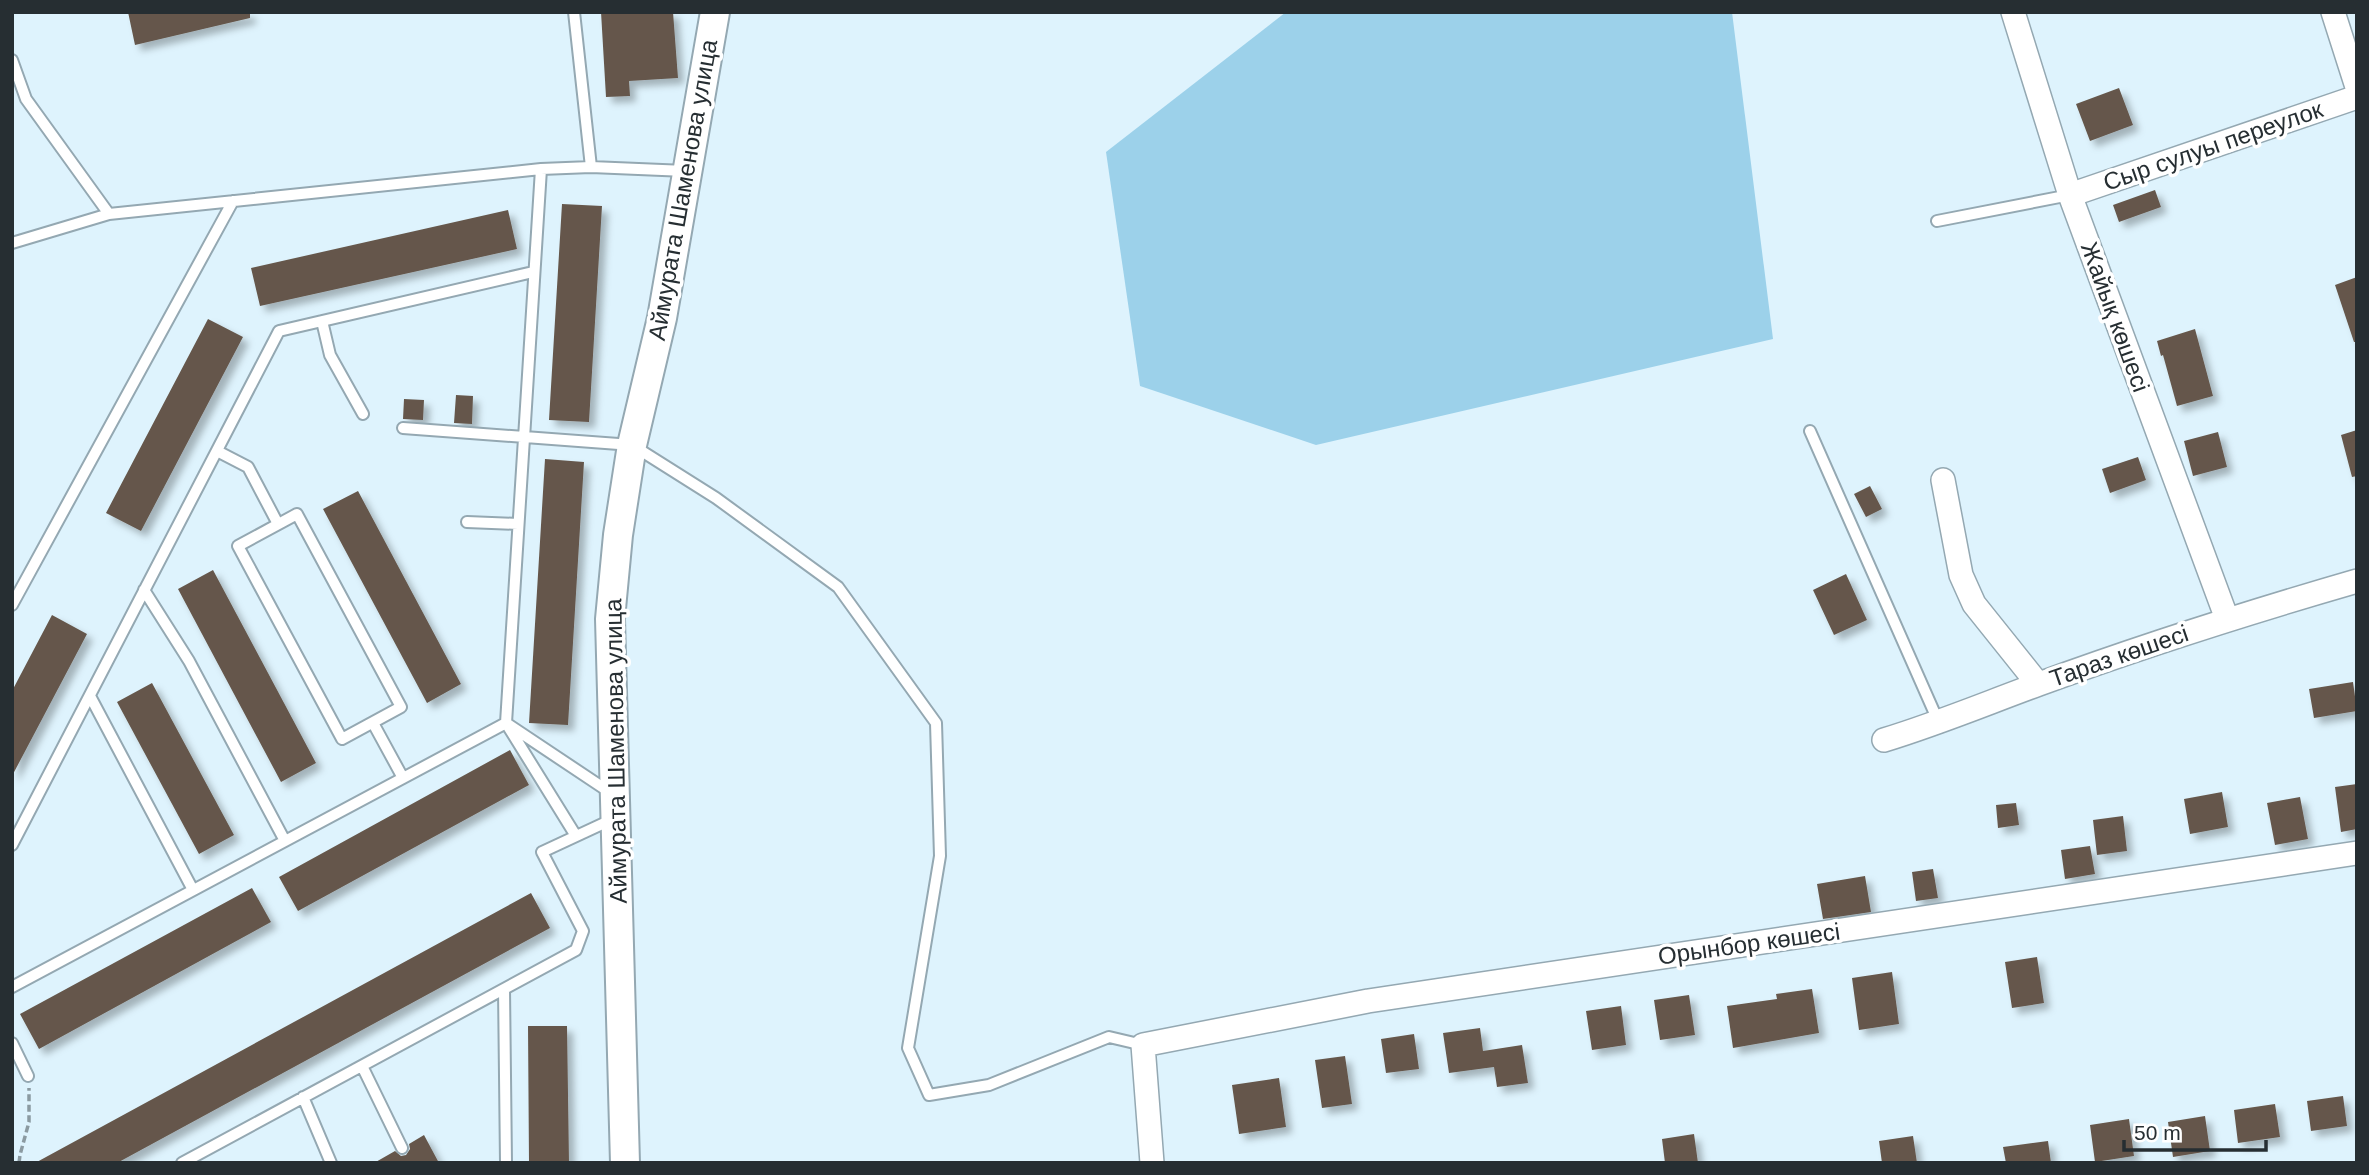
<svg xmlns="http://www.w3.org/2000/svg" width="2369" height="1175" viewBox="0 0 2369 1175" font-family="Arial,sans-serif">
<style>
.green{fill:#9cd1ea}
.building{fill:#65574b;filter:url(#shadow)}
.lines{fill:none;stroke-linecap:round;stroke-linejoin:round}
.service-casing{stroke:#94a8b2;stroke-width:14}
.minor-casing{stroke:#94a8b2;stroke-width:26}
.tertiary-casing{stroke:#94a8b2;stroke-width:32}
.path{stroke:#8b9aa1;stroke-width:3.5;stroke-dasharray:7 3.5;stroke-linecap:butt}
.service{stroke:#fff;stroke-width:10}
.minor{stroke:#fff;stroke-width:23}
.tertiary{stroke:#fff;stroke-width:28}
.labels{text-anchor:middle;stroke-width:7;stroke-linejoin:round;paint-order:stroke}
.street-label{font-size:24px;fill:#262e32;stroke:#fff}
</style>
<defs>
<filter id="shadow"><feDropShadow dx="6" dy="6" stdDeviation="3.5" flood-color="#0004"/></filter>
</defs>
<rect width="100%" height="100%" fill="#def3fd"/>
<path class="green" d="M1286,12H1732L1773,339L1316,445L1140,386L1106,152Z"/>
<path class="building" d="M128,12H250V18L135,45Z
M601,12H673L678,78L629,81L630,96L606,97Z
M2119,88L2133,125L2090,141L2076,104Z
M2155,190L2161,207L2119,222L2113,205Z
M562,204L602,206L589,422L549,420Z
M508,210L517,249L260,306L251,268Z
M2357,277V342H2354L2335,285Z
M208,319L243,337L141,531L106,513Z
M2195,329L2213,396L2177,406L2163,355L2161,356L2157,341Z
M456,395L473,396L472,424L454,423Z
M404,399L424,400L423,420L403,419Z
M2357,430V476L2352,477L2341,435Z
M2218,432L2227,467L2193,476L2184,441Z
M2138,457L2146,480L2110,493L2102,469Z
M545,459L584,462L568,725L529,723Z
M1870,486L1882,509L1866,517L1854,494Z
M358,491L461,684L427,703L323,509Z
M213,570L316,763L281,782L178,589Z
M1846,574L1867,620L1834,635L1813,590Z
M52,615L87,634L12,776V691Z
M2353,682L2357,711L2314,718L2309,689Z
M152,683L234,835L199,854L117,702Z
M510,750L529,785L298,911L279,877Z
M2357,784V829L2341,832L2335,787Z
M2222,792L2228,827L2190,834L2184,799Z
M2300,797L2308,839L2275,845L2267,803Z
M2016,803L2019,825L1998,828L1996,805Z
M2123,816L2127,851L2097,855L2093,820Z
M2090,846L2095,874L2065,879L2061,850Z
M1933,869L1938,898L1916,901L1912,872Z
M1865,876L1871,912L1823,919L1817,884Z
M252,888L271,922L39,1049L20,1014Z
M531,893L550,928L318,1054L117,1163H35Z
M2037,957L2044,1003L2012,1008L2005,962Z
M1892,972L1899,1024L1859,1030L1852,978Z
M1812,989L1819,1033L1733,1048L1727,1006L1777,999L1776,994Z
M1689,995L1695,1035L1660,1040L1654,1000Z
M1621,1006L1626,1045L1592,1050L1586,1011Z
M528,1026H567L569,1163H529Z
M1480,1028L1483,1051L1522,1045L1528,1083L1497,1087L1494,1067L1449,1073L1443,1033Z
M1414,1034L1419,1069L1386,1073L1381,1039Z
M1345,1056L1352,1104L1322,1108L1315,1060Z
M1279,1078L1286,1127L1239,1134L1232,1085Z
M2343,1096L2347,1126L2311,1131L2307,1101Z
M2275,1104L2280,1137L2238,1143L2234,1110Z
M2205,1116L2210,1151L2173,1157L2168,1122Z
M2129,1119L2134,1156L2095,1162L2090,1125Z
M1694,1134L1698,1163H1665L1662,1139Z
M424,1135L439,1163H374L395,1151L401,1156L406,1155L410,1149L409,1144Z
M1913,1136L1917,1163H1882L1879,1141Z
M2048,1141L2051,1163H2006L2003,1147Z"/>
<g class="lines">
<g class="service-casing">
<path id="service" d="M12,60L26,99L109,214
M591,167L686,171
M541,169L506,723L576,836
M1937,221L2070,195
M12,243L109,214L541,169L591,167L574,12
M322,321L330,355L363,414
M403,428L632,445L716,498L838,587L936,723L940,856L908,1048L929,1095L989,1085L1109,1037L1143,1045
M1810,431L1939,723
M217,451L248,467L278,524
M297,514L401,707L342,739L238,546Z
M467,522L518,524
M144,590L189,661L285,841
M12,605L233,201
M90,696L193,890
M373,723L403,778
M12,845L279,331L533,272
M12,987L506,723L611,793
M504,989L506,1163
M12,1043L28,1076
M362,1066L402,1148
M303,1097L331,1163
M182,1163L576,950L583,931L542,852L613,819"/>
</g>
<g class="minor-casing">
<path id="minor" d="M2013,12L2070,195L2227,619
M2333,12L2357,87
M2070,195L2357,97
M1943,480L1961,575L1974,604L2038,684
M1884,740C1937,724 1987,703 2039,684C2143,646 2250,612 2357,581
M1152,1163L1143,1045L1368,1001L2357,853"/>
</g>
<g class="tertiary-casing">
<path id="tertiary" d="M625,1163L610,619L618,535L632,445L662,318L715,12"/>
</g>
<path class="path" d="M19,1163L20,1155L29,1122V1088"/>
<use href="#service" class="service"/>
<use href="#minor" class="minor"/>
<use href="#tertiary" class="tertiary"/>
</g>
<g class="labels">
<g class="street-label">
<text transform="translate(2213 146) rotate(-19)" y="8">Сыр сулуы переулок</text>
<text transform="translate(683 190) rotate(-80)" y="8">Аймурата Шаменова улица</text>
<text transform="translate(2115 317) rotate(70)" y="8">Жайық көшесі</text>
<text transform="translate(2119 656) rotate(-19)" y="8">Тараз көшесі</text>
<text transform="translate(616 751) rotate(-91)" y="8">Аймурата Шаменова улица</text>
<text transform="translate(1749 944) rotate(-8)" y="8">Орынбор көшесі</text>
</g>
</g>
<rect width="2369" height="1175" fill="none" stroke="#262e32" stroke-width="28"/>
<path d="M2124 1140v10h142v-10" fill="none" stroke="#262e32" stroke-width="3.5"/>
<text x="2134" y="1140" font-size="21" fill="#262e32" stroke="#ffffff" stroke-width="5" paint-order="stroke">50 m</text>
</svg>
